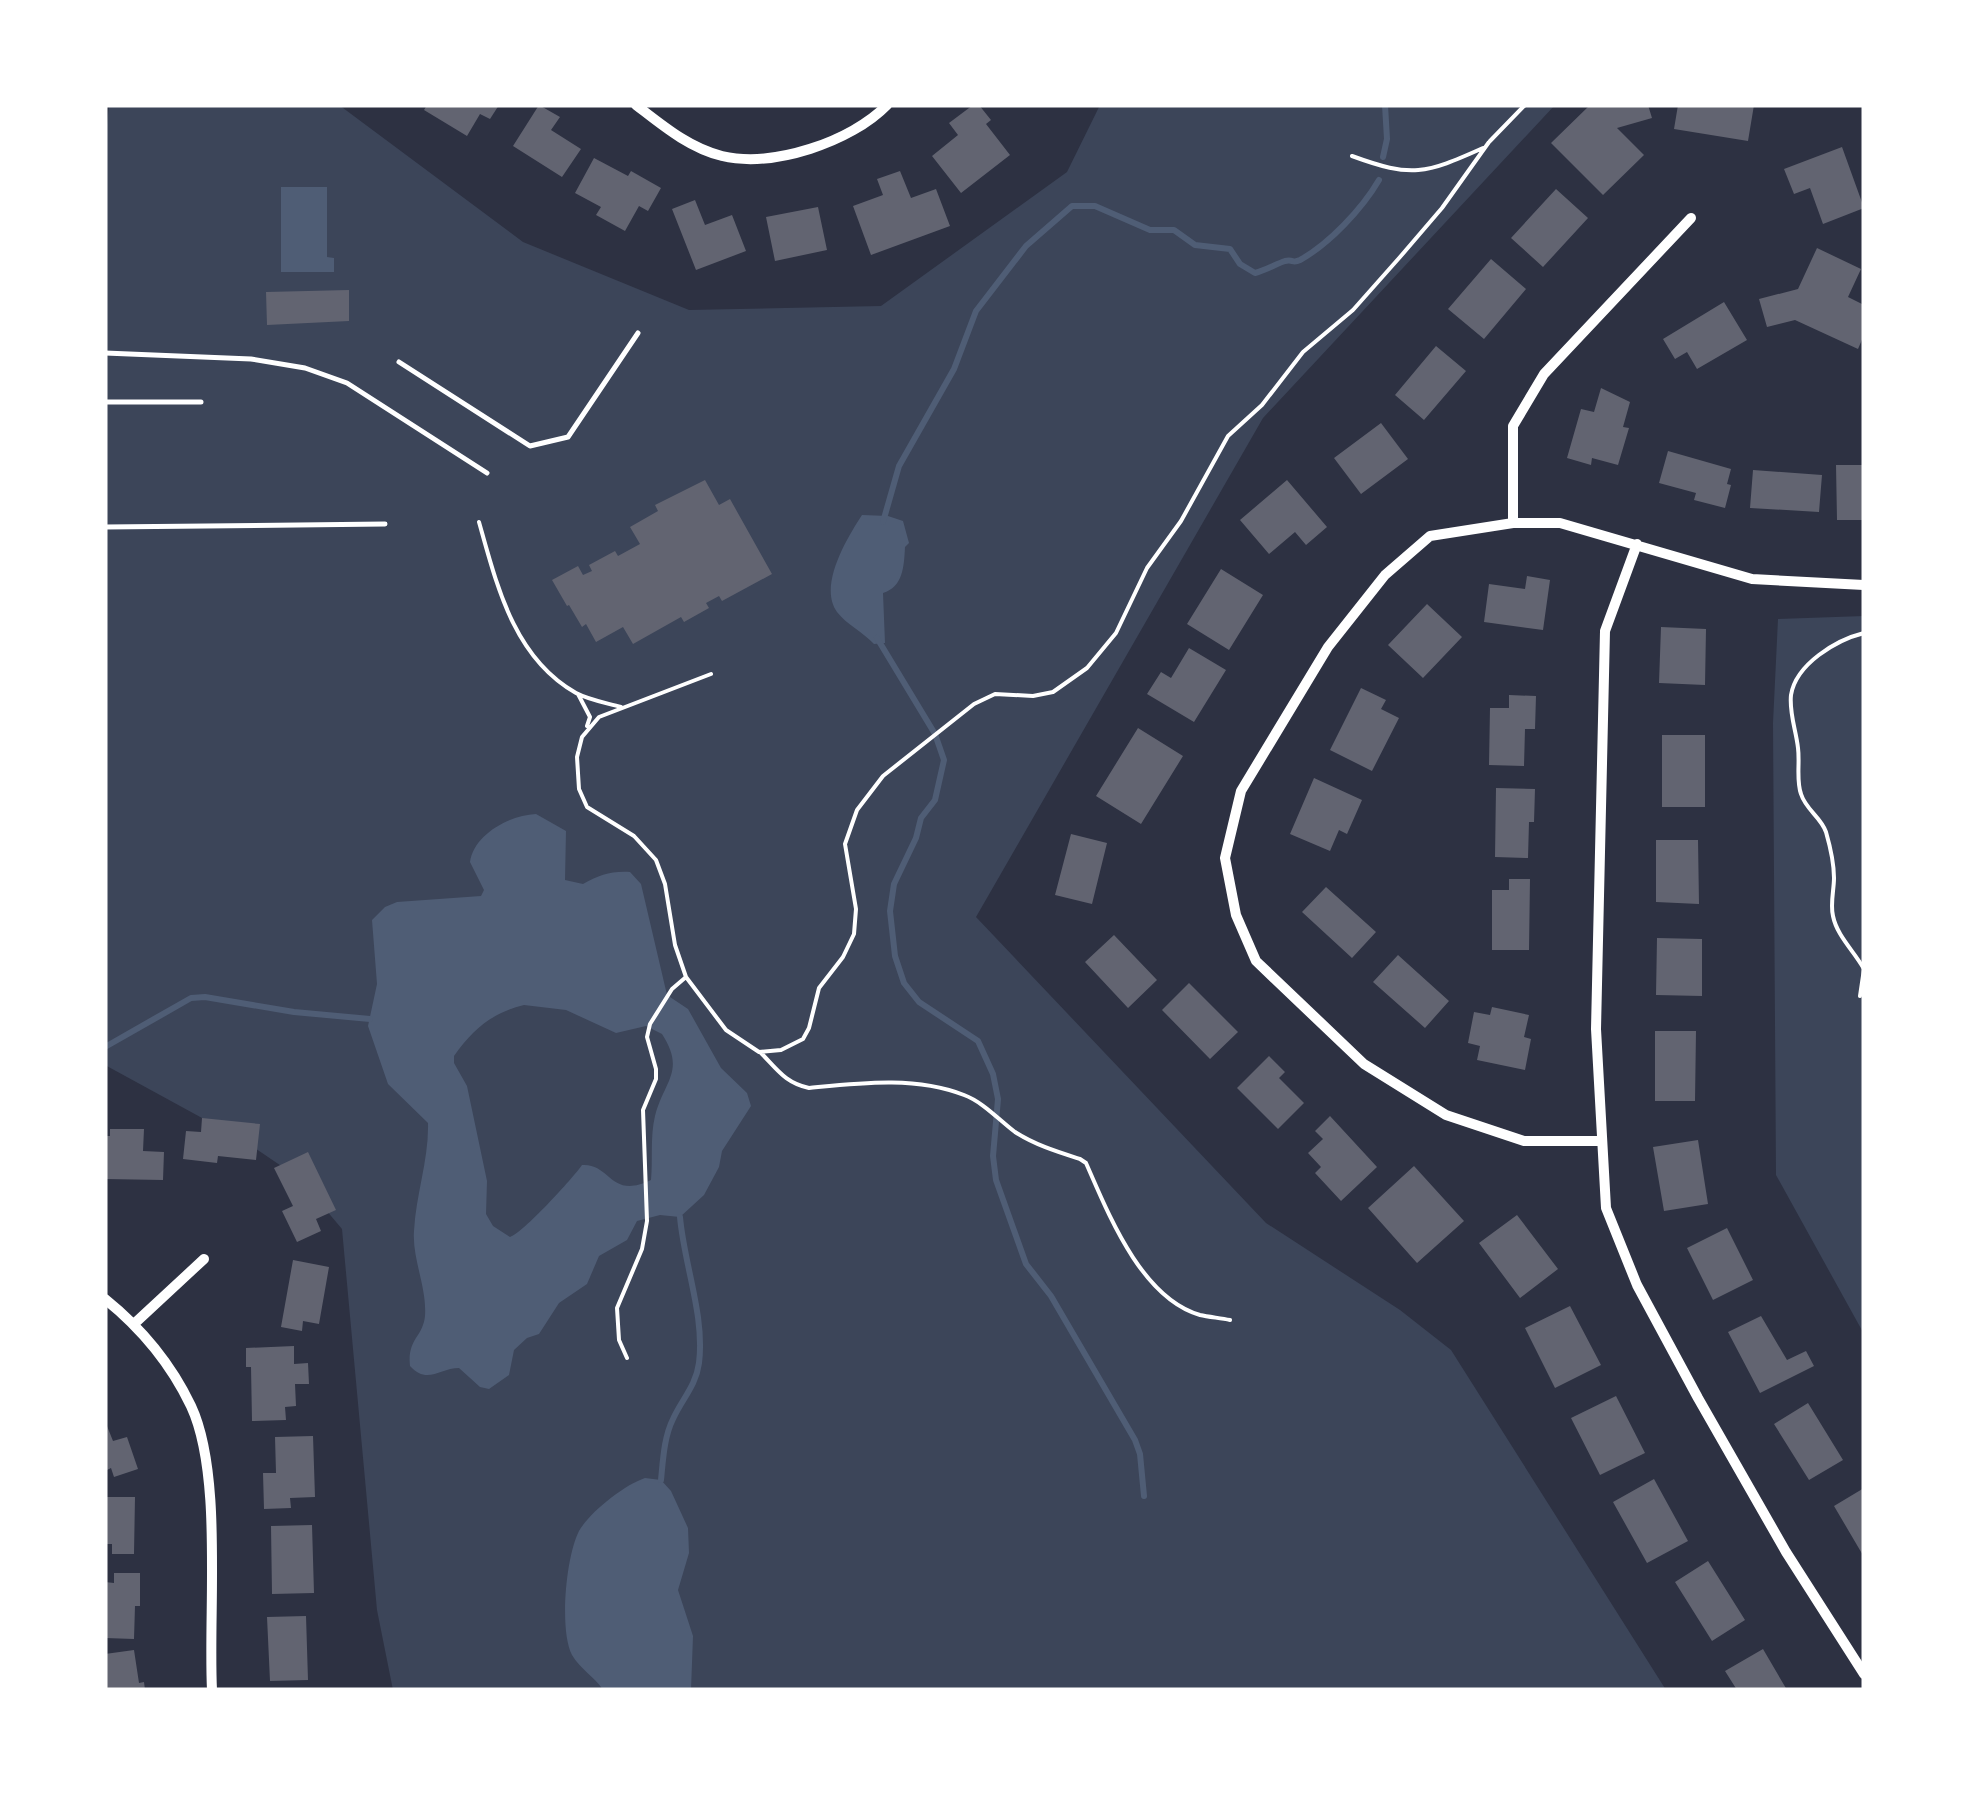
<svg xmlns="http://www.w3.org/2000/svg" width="1969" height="1795" viewBox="0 0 1969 1795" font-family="'Alegreya Sans',sans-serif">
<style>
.green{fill:#3c4559}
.water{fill:#4f5d75;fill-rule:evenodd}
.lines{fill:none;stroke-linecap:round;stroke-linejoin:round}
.stream{stroke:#4f5d75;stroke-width:6}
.building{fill:#626471}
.path{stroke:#fff;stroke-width:4}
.service{stroke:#fff;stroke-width:5}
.minor{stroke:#fff;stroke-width:10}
</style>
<rect width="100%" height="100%" fill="#2d3142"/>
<path class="green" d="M109,105H339L523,242L689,310L881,306L1067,172L1100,105H1555L1263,418L976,917L1266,1223L1400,1310L1451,1350L1666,1690H393L377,1610L342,1229L299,1178L246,1142L105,1065V144Z
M1864,616V1334L1776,1175L1773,723L1778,619Z"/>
<path class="water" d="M281,187H327V257L334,258V272H281Z
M862,515L888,516L903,521L909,543L905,547C904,567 903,587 883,593L885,643L874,644C863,632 846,624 837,612C818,586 847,538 862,515Z
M536,814L566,831L565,880L583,884C600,875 610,871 630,872L641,884L667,995L688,1009L721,1068L747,1093L751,1106L722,1151L719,1167L704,1195L680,1217L660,1215L637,1221L627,1240L599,1256L587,1284L559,1303L539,1334L527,1338L514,1350L509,1375L489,1389L480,1387L459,1368C440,1368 427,1385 410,1366C407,1339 423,1337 425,1316C427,1287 412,1259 414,1231C416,1194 429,1159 428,1123L388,1084L368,1026L377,984L372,920L385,907L397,902L481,896L484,890L470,862C474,834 510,815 536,814ZM524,1005L566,1010L616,1033L646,1026L662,1034C686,1071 664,1081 655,1116C650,1136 653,1160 651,1180C610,1200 611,1163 582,1165C574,1177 522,1234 510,1237L493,1226L486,1214L487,1181L467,1086L454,1063V1056C473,1029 492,1013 524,1005Z
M645,1478L661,1480L671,1491L688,1528L689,1553L678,1590L693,1636L691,1690H603C595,1677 580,1669 572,1655C559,1630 566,1556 579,1531C590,1512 624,1485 645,1478Z"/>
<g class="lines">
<path class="stream" d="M1383,157L1387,139L1385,105
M883,522L899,466L954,369L976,311L1026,246L1072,206H1095L1150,230H1174L1195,245L1230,249L1240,264L1255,273C1266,270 1276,264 1285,261C1294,259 1292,264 1300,260C1329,244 1362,209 1379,180
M877,638L935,734L944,760L935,800L921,818L916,838L894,884L890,911L895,956L904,983L919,1002L978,1041L993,1074L998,1099L993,1156L996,1180L1026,1264L1051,1296L1135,1440L1140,1454L1144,1496
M105,1047L191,998L205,997L294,1012L370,1019
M661,1480C663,1460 664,1437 673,1419C682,1399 696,1386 699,1363C705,1316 684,1264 680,1217"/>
</g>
<path class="building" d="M427,105H499L490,119L480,114L467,136L424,110Z
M539,105L560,117L551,130L581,149L562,177L513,146Z
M973,105H979L991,120L986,124L1010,155L961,193L932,156L958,135L949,123Z
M1590,105H1648L1652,118L1617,128L1644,155L1603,195L1551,143Z
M1678,105H1754L1748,141L1674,129Z
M1842,147L1864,208L1823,224L1810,188L1794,194L1784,169Z
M594,158L628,176L631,171L661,188L648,211L639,206L625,231L596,215L601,207L575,193Z
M900,171L911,198L936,189L950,226L871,255L853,206L883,195L877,179Z
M1556,189L1588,218L1543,267L1511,238Z
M695,200L705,225L732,215L746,251L696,270L672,209Z
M818,207L827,250L775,261L766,217Z
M1817,248L1861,269L1848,297L1864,305V335L1858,349L1795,320L1767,327L1759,299L1798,289Z
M1491,259L1526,289L1484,339L1448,309Z
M349,290V321L267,325L266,292Z
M1724,302L1747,340L1697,369L1687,352L1675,359L1663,339Z
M1436,346L1466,371L1424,420L1395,395Z
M1601,388L1630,402L1623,427L1629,428L1618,465L1592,458L1591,465L1567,458L1581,409L1594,412Z
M1381,423L1408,459L1361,494L1334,458Z
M1668,451L1731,469L1727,484L1731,485L1725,508L1694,500L1696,493L1659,483Z
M1836,465H1864V520H1837Z
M1753,470L1822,475L1819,512L1750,508Z
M705,480L719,505L730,499L772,574L722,601L719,596L706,603L709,608L684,622L681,617L633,644L623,627L596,642L586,624L582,627L569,605L567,606L552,580L578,566L583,575L592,571L589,565L615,551L618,556L640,544L630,527L658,511L655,505Z
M1287,480L1327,527L1306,545L1295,532L1269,554L1240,520Z
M1221,569L1263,595L1229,650L1187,624Z
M1527,576L1550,580L1543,630L1484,622L1489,584L1525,589Z
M1427,604L1462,637L1423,678L1388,645Z
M1661,627L1706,629L1705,685L1659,683Z
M1189,648L1226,670L1194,722L1147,694L1161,672L1171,678Z
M1361,688L1386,700L1381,709L1399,718L1372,771L1330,750Z
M1509,695L1536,696L1535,729H1525L1524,766L1489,765L1490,708H1509Z
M1138,728L1183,756L1141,824L1096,796Z
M1662,735H1705V807H1662Z
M1314,778L1362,800L1347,834L1339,830L1330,851L1290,834Z
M1496,788L1535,789L1534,822H1529L1528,858L1495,857Z
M1071,834L1107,843L1092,904L1055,895Z
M1656,840H1698L1699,904L1656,902Z
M1509,879H1530L1529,950H1492V890H1509Z
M1326,887L1376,932L1352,958L1302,912Z
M1114,935L1157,980L1128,1008L1085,962Z
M1657,938L1702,939V996L1656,995Z
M1398,955L1449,1001L1425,1028L1373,982Z
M1189,983L1238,1032L1210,1059L1162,1010Z
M1492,1007L1529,1015L1524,1037L1531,1039L1525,1070L1477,1060L1480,1046L1468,1043L1474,1012L1490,1015Z
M1655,1031H1696L1695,1101H1655Z
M1269,1056L1285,1072L1279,1078L1304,1103L1278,1129L1237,1088Z
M1330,1116L1377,1167L1341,1201L1315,1173L1321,1167L1308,1153L1323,1139L1315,1131Z
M202,1118L260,1124L256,1160L218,1156L217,1163L183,1159L186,1131L201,1132Z
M110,1129H144L143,1151L164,1152L163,1180L105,1179V1136H110Z
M1698,1140L1708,1204L1664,1211L1653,1147Z
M308,1152L336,1210L316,1219L321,1231L297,1242L282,1211L293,1206L274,1168Z
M1414,1166L1464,1221L1417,1263L1368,1208Z
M1517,1215L1558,1269L1520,1298L1479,1243Z
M1727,1228L1753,1280L1713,1300L1687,1248Z
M293,1260L329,1267L319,1324L303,1321L302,1331L281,1327Z
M1570,1306L1601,1365L1555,1388L1525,1328Z
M1761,1316L1787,1360L1806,1351L1814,1366L1760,1393L1728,1332Z
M294,1346V1364L308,1363L309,1384H295L296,1406L285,1407L286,1420L252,1421L251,1367H246V1348Z
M1616,1396L1645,1453L1600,1475L1571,1418Z
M1808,1403L1843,1460L1809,1480L1774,1424Z
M105,1421L113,1441L127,1437L138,1469L114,1477L111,1468L105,1471Z
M313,1436L315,1497L290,1498L291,1508L264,1509L263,1473H276L275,1437Z
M1654,1479L1688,1541L1647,1563L1613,1502Z
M1864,1488V1557L1834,1506Z
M105,1497H135L134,1554H112V1544H105Z
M312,1525L314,1593L272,1594L271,1526Z
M1708,1561L1745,1620L1712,1641L1675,1582Z
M114,1573H140V1606H135L134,1639L105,1638V1582L114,1583Z
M306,1616L308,1680L270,1681L267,1617Z
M1763,1649L1787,1690H1737L1725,1671Z
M134,1650L139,1683L144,1682L145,1690H105V1654Z"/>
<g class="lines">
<path class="path" d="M1490,141L1525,105
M1352,156C1412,178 1425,174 1483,148
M479,522C497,586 514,658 576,693C589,700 607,703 621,707
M711,674L599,717L582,737L577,757L579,789L587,807L634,836L656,860L665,884L675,945L686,977L726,1030L759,1052L781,1050L803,1039L809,1028L819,988L843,957L854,934L856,909L845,844L857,810L883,776L974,704L995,694L1033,696L1053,692L1087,668L1116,633L1147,568L1181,521L1228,436L1262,405L1303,352L1353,310L1400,257L1442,208L1489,142
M578,694L590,717L587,726
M1860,996L1864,969C1854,951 1837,936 1833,916C1830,904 1834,890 1834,878C1834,863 1830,846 1826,832C1821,817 1806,810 1801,794C1796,780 1800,763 1798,748C1796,730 1789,713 1791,695C1796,664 1836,640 1864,633
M761,1053C777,1069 785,1083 809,1088C860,1083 915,1076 964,1095C983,1102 999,1120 1015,1132C1035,1145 1058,1152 1080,1159L1086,1163C1108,1213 1141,1298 1200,1315C1209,1317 1220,1318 1230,1320
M627,1358L619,1340L617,1308L642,1249L647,1221L643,1110L656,1079V1069L647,1037L650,1024L672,989L686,977"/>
<path class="service" d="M105,353L251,359L305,368L347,383L487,473
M399,362L530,446L568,437L638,333
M105,402H201
M105,527L385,524"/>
<path class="minor" d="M636,105C662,125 689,148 722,156C773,168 851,142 887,105
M1513,523V426L1544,374L1691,218
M1637,544L1605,631L1596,1029L1606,1208L1637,1285L1698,1398L1786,1552L1864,1674
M1601,1141H1524L1446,1115L1364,1064L1256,961L1236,915L1225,858L1241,791L1328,647L1385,575L1430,536L1513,523H1560L1752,579L1864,585
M105,1299C141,1328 171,1364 191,1406C223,1474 208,1612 212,1690
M135,1323L204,1259"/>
</g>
<rect width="1969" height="1795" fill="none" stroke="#ffffff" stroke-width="215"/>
</svg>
